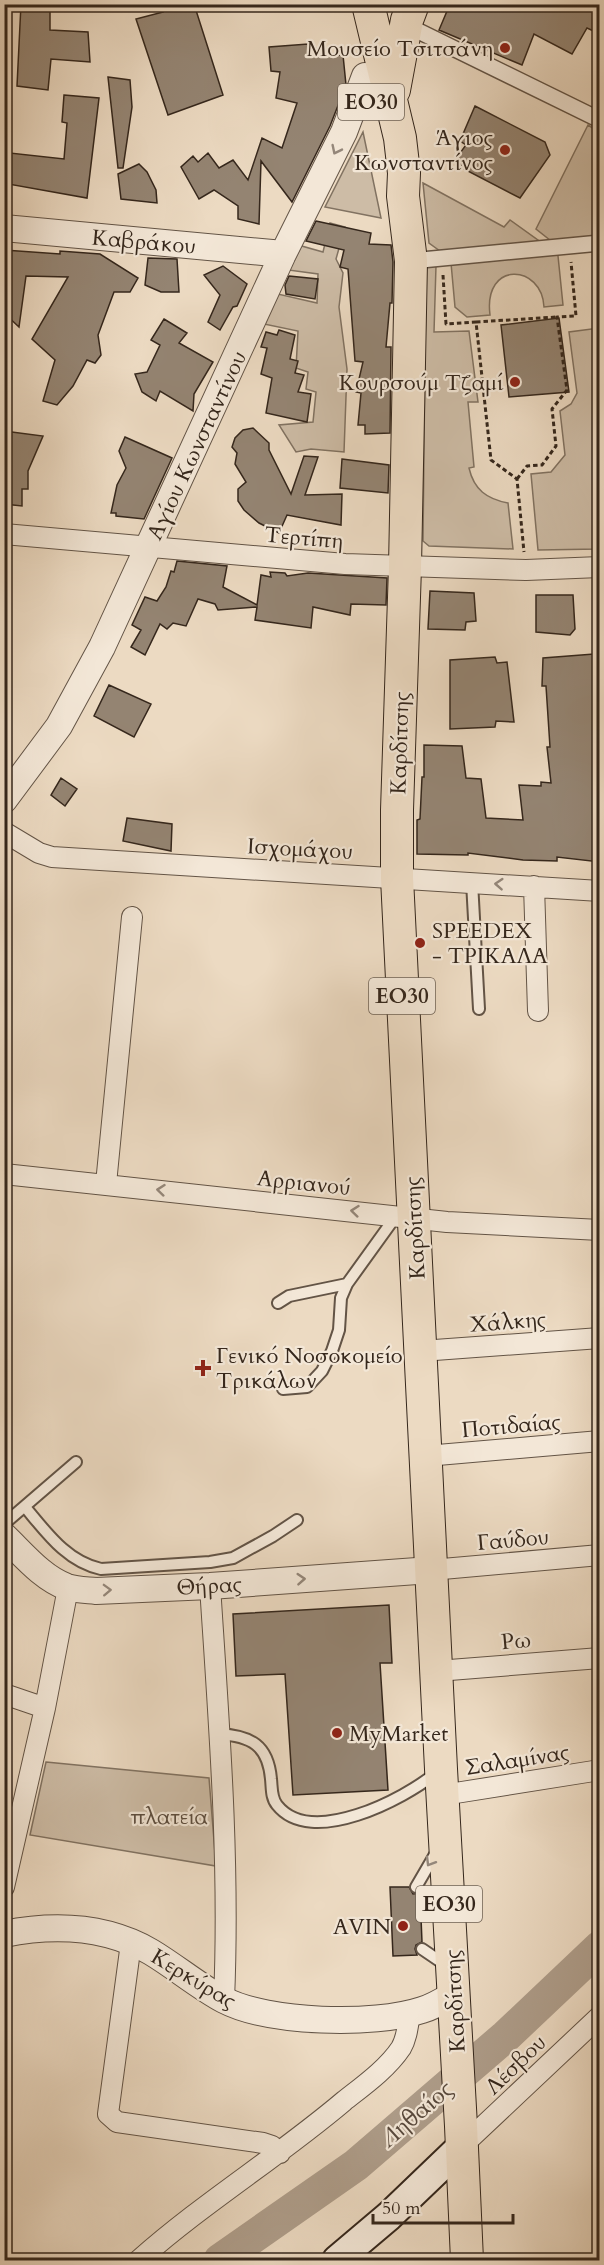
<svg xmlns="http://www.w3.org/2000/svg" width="604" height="2265" viewBox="0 0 604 2265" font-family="Cardo,serif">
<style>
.green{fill:#cdbca6;stroke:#817261;stroke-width:1.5}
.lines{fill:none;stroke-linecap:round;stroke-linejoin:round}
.river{stroke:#ae9d8a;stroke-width:33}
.building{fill:#948472;stroke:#35271c;stroke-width:1.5}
.service-casing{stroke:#635446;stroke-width:14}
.pedestrian-casing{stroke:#635446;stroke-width:18}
.minor-casing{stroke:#635446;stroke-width:22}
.tertiary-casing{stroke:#635446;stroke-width:28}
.secondary-casing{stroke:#35271c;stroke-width:32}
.primary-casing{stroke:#35271c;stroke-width:34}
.path{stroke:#35271c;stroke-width:3;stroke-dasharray:4.5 3;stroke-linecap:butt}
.service{stroke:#f3e7d7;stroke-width:10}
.pedestrian{stroke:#f3e7d7;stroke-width:15}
.minor{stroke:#f3e7d7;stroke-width:20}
.tertiary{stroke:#f3e7d7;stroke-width:26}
.secondary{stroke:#f3e7d7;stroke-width:28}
.primary{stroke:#ecdac2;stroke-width:32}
.oneway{stroke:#94877a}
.poi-dot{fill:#8f2418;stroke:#f3e7d7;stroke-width:2}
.labels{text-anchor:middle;stroke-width:4.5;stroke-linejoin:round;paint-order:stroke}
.shield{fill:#f3e7d7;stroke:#6e6154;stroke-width:1.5}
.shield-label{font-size:21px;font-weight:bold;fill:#35271c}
.poi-label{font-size:22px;fill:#35271c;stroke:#f3e7d7;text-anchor:end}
.street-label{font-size:22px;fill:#35271c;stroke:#f3e7d7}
.park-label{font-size:22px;font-style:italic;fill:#5b4c3e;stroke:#f3e7d7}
.water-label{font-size:24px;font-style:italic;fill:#594a3d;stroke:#f3e7d7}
</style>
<rect width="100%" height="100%" fill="#ecdac2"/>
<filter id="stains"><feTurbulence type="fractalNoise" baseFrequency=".00333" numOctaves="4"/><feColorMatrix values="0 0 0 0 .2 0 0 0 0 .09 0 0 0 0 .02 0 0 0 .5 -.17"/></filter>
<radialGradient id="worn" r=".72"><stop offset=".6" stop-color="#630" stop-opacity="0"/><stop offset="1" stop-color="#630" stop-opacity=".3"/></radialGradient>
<path class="green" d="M588,125L599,132V240L555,244L536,229Z
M363,132L381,218L325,207Z
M423,183L504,227L510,220L542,243L440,251L429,243Z
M330,223L345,227L336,259L343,273L339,307L347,369L344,452L311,449L296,452L279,425L313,422L316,392L306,389L308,372L296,368L298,331L264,324L278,294L317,303L318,274L288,270L298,245L323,252Z
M552,251L558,256L563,305L544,307C542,264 483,260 490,315L467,317L455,307L451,263Z
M436,266L434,332L469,331L478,402H468L474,467L469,468C474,490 487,499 508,503L513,549L429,546L423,541L426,267Z
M599,328V549L538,550L531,474L551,472L565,455L560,411L571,404L577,393L569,332Z
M46,1762L209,1778L216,1866L30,1835Z"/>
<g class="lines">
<path class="river" d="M220,2260L356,2165L506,2036L600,1947"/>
</g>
<path class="building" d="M21,4L50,6V30L88,32L90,62L51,59L48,90L17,86Z
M159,4H194L223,95L168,115L136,19L163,12Z
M450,4H578L600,14V34L587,28L572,54L534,34L522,65L439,30Z
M308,44L309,50L325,46V56L343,55L346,85L330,126L292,202L261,161L259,224L238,219V206L214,190L199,199L181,167L193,156L198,162L208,153L219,168L233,160L248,180L262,138L282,148L297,103L276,98L280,72L271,71L269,47Z
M108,77L130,80L132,107L123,168H118Z
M64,95L99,98L87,198L8,184L10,153L64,159L67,123L62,122Z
M475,106L545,142L550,155L520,198L462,168L457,157L466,145L460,141Z
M139,164L147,172L156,190L157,203L121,199L118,174Z
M316,221L371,233L369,244L391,245L393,262L392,303H390L386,347H391L390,433L365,434V425H358L361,393L356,392L363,362L355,361L348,269L340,267L344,250L306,241Z
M4,250L60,254V251L100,254L138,278L130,292H114L98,335L101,355L95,363L87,360L73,386L57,405L43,401L55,360L32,339L68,277L26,276L19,327L4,313Z
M148,258L177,259L179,292H161L145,285Z
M223,266L247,284L237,306L233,307L220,330L208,322L220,295L204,275Z
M289,276L318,279L315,299L286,294L285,285Z
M559,318L569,392L509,397L501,325Z
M164,319L187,333L179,343L213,362L194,394L193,411L160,391L156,401L142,392L135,374L147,372L160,345L151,340Z
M279,330L295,335L290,359L298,361L295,373L304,375L298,392L311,394L307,422L266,413L272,378L261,374L267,348L261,347L266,332L277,335Z
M253,428L269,443V450L291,494L304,456L318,457L305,495L342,494L341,525L287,515L279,533L259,523L244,510L238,501V489L246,482L235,464L237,453L232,447L235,438L243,430Z
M4,431L43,436L28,471V489H22V506L4,504Z
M125,437L172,458L144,519L116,516V513H111L117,485L126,468L119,451Z
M342,459L389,465L388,493L340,488Z
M177,561L227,566L223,587L257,605L261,575L271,577L270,572L285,573L287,576L308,573L387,578L386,605L351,604L350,615L313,607L311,628L255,620L257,607L218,610L215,604L198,599L186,626L173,623L167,629L160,624L145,655L131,647L141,630L132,625L145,597L157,601L166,587L171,571L174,572Z
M430,591L474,593L476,621L466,622L465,630L428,629Z
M536,595H573L575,629L570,635L536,632Z
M594,654L596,658H600V862L557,857V861L523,860L468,853V855L417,854V820L420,819L422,777H424V745L462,746L466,778L481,779L486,818L523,820L519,785L541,786V782L551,783L547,747H550L546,686H542L543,658Z
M495,657L497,663L507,662L514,722L496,721L495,727L450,729V660Z
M109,685L151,704L134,737L94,716Z
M61,778L77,789L65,806L51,795Z
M127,818L172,824L171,851L123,841Z
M389,1605L392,1663H380L388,1790L293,1795L285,1674L236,1676L233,1614Z
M390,1887H409L413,1894L420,1893L422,1942L416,1945L415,1949L417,1955L393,1956Z"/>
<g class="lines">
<g class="service-casing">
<path id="service" d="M472,882L479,1009
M278,1303L289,1296L347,1284
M283,1389L307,1387L322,1371L332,1351L339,1330L341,1298L347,1284L396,1216
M25,1507C46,1532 67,1562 101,1569L210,1562L233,1558L273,1536L297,1520
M4,1524L76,1462
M219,1734C251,1736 268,1745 271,1779C272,1788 271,1798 277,1805C311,1848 404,1799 436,1773
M416,1887L437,1851
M422,1949L447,1966"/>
</g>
<g class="pedestrian-casing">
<path id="pedestrian" d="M406,25L600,120
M411,261L600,243"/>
</g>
<g class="minor-casing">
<path id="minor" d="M4,534L345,564L526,570L600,567
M4,832L39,853L52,857L600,891
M534,886L538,1011
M4,1174L447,1222L600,1230
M106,1184L132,917
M421,1351L600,1338
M426,1456L600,1441
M431,1570L600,1555
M210,1586C219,1724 230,1862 224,2000
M437,1671L600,1658
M4,1694L45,1708
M443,1795L600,1770
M4,1887L45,1708L68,1588
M131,1943L108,2114L117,2122L263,2143L272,2146L280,2153
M462,2146L600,2016
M139,2260C203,2203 278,2157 344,2101C363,2086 387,2069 401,2048C407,2038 408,2025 410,2013"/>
</g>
<g class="tertiary-casing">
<path id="tertiary" d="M4,228L283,254
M4,800L59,726L102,647L283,254L344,132L365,76
M4,1536C23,1554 42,1578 67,1587C76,1590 86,1590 96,1591L210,1586L431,1570
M4,1934C54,1924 106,1926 151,1952C176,1967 198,1986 224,2000C268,2023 374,2026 422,2010C433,2007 444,2000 454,1994"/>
</g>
<g class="secondary-casing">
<path id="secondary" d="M337,2260L389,2216L462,2146"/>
</g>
<g class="primary-casing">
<path id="primary" d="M368,4L400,138L404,173L403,196L411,261L405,567L397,810V878L441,1769L461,2126L467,2260
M394,90L407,20L413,4"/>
</g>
<path class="path" d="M443,275L446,324L476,322L491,460L517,479L524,552
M476,322L557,317
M517,479L527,466L542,465L556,446L552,409L567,390L557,317L576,316L571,262"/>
<use href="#service" class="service"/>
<use href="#pedestrian" class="pedestrian"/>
<use href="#minor" class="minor"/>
<use href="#tertiary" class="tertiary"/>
<use href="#secondary" class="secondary"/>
<use href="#primary" class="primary"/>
</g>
<defs><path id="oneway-chevron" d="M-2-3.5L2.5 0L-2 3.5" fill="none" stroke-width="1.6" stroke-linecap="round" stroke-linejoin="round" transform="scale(1.5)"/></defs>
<g class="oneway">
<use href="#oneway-chevron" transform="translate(336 150) rotate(116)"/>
<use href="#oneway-chevron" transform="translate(499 884) rotate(-176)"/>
<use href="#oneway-chevron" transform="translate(161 1190) rotate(-174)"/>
<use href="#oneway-chevron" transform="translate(355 1211) rotate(-174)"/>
<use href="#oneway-chevron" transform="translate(301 1579) rotate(-4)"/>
<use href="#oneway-chevron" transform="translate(107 1590) rotate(-2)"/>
<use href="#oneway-chevron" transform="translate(430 1862) rotate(121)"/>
</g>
<g class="poi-dot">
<circle cx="505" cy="48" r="6"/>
<circle cx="505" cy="150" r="6"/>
<circle cx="515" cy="382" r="6"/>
<circle cx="420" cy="943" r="6"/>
<path d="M200 1359h6v6h6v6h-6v6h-6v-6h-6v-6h6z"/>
<circle cx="337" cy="1733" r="6"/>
<circle cx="403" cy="1926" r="6"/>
</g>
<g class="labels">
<g class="shield">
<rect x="338" y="84" width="66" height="36" rx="4.5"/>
<rect x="369" y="978" width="66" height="36" rx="4.5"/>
<rect x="416" y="1886" width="66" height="36" rx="4.5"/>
</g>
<g class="shield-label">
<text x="371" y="109">ΕΟ30</text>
<text x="402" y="1003">ΕΟ30</text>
<text x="449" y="1911">ΕΟ30</text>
</g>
<g class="poi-label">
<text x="493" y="56">Μουσείο Τσιτσάνη</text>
<text x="493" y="145">Άγιος<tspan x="493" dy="25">Κωνσταντίνος</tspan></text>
<text x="503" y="390">Κουρσούμ Τζαμί</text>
<text x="432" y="938" text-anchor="start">SPEEDEX<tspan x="432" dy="25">- ΤΡΙΚΑΛΑ</tspan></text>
<text x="216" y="1363" text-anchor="start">Γενικό Νοσοκομείο<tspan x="216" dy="25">Τρικάλων</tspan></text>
<text x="349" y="1741" text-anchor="start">MyMarket</text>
<text x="391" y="1934">AVIN</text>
</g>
<g class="street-label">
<text transform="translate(144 241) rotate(5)" y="8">Καβράκου</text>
<text transform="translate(196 445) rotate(-65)" y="8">Αγίου Κωνσταντίνου</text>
<text transform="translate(304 537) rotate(5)" y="8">Τερτίπη</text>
<text transform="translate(399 743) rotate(-88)" y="8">Καρδίτσης</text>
<text transform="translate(300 848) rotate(3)" y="8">Ισχομάχου</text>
<text transform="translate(304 1182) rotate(6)" y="8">Αρριανού</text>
<text transform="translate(414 1228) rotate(-93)" y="8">Καρδίτσης</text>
<text transform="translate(508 1321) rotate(-4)" y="8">Χάλκης</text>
<text transform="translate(511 1425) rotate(-5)" y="8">Ποτιδαίας</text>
<text transform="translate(513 1539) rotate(-5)" y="8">Γαύδου</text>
<text transform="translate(209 1585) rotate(-3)" y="8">Θήρας</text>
<text transform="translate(516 1640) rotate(-5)" y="8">Ρω</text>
<text transform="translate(517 1759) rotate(-9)" y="8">Σαλαμίνας</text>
<text transform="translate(194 1978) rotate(31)" y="8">Κερκύρας</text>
<text transform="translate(454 2001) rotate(-93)" y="8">Καρδίτσης</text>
<text transform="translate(515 2064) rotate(-44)" y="8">Λέσβου</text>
</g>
<g class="park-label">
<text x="169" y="1824">πλατεία</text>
</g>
<g class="water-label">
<text transform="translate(417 2113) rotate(-41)" y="8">Ληθαίος</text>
</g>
</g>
<rect width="604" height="2265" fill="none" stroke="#ecdac2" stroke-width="24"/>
<rect x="6" y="6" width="592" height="2253" fill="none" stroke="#35271c" stroke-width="3"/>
<rect x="12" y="12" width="580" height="2241" fill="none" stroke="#35271c" stroke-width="1.5"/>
<path d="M373 2214v9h140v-9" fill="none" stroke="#35271c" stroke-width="3"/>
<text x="382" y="2214" font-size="18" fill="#35271c" stroke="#f3e7d7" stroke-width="4.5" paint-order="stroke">50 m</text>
<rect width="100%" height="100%" filter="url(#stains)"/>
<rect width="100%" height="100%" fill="url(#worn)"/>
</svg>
